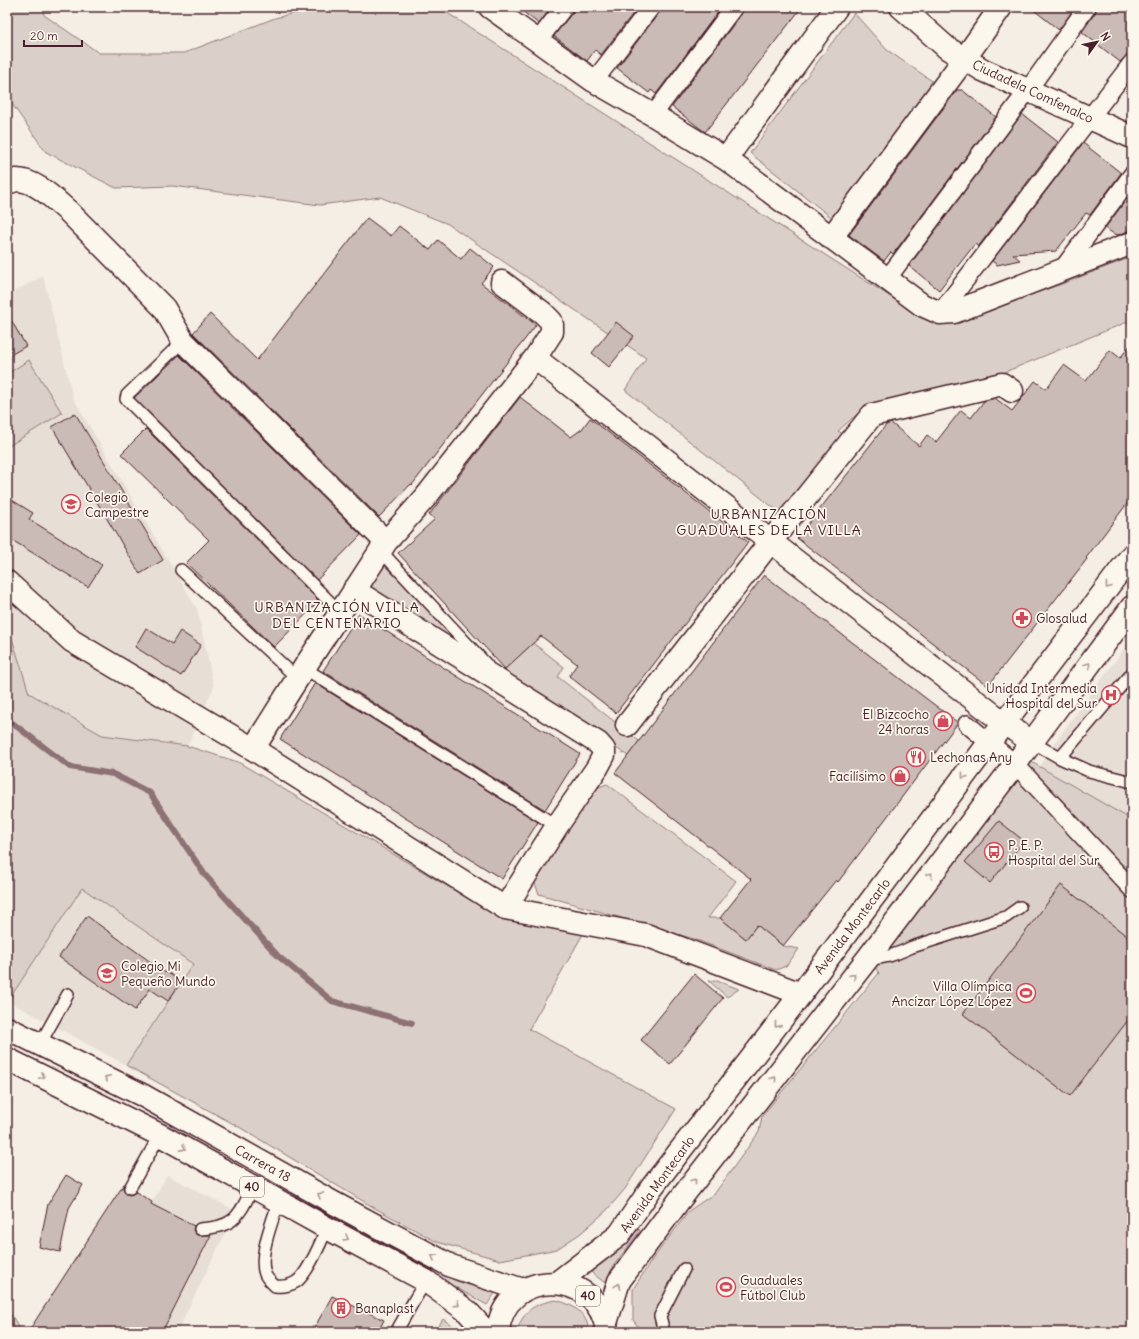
<svg xmlns="http://www.w3.org/2000/svg" width="1139" height="1339" viewBox="0 0 1139 1339" font-family="Delius,sans-serif">
<style>
.built{fill:#e7dfd6}
.green{fill:#dbd0c9;stroke:#92787a}
.lines{fill:none;stroke-linecap:round;stroke-linejoin:round}
.stream{stroke:#8d7174;stroke-width:6}
.building{fill:#cabbb6;stroke:#4a1f2b}
.service-casing{stroke:#4a1f2b;stroke-width:14}
.pedestrian-casing{stroke:#4a1f2b;stroke-width:20}
.minor-casing{stroke:#4a1f2b;stroke-width:25}
.secondary-casing{stroke:#4a1f2b;stroke-width:25}
.primary-casing{stroke:#4a1f2b;stroke-width:25}
.service{stroke:#fbf7ec;stroke-width:11}
.pedestrian{stroke:#fbf7ec;stroke-width:17}
.minor{stroke:#fbf7ec;stroke-width:22}
.secondary{stroke:#fbf7ec;stroke-width:22}
.primary{stroke:#fbf7ec;stroke-width:22}
.oneway{stroke:#ab9695}
.labels{text-anchor:middle;stroke-width:3.5;stroke-linejoin:round;paint-order:stroke}
.shield{fill:#fbf7ec;stroke:#7f6065;stroke-width:1}
.shield-label{font-size:12px;font-weight:bold;fill:#4a1f2b}
.street-label{font-size:13px;fill:#4a1f2b;stroke:#fbf7ec}
.poi-label{font-size:13px;fill:#4a1f2b;stroke:#fbf7ec;text-anchor:start}
.neighbourhood-label{font-size:14px;letter-spacing:1px;fill:#4a1f2b;stroke:#fbf7ec}
</style>
<rect width="100%" height="100%" fill="#f4eee4"/>
<filter id="ink" filterUnits="userSpaceOnUse"><feTurbulence type="fractalNoise" baseFrequency=".025" numOctaves="2"/><feDisplacementMap in="SourceGraphic" scale="8" xChannelSelector="R" yChannelSelector="G"/><feConvolveMatrix kernelMatrix="1 2 1 2 8 2 1 2 1" color-interpolation-filters="sRGB"/></filter>
<g filter="url(#ink)">
<path class="built" d="M43,276L73,398L197,609L214,687L187,746L102,735L29,693L7,622V295Z
M1132,638V820L1040,767L1048,752Z
M82,888L193,964L126,1065L8,1001Z
M167,1175L236,1211L177,1332H68L152,1202Z"/>
<path class="green" d="M7,7H42L44,15L99,53H184L275,18L318,7H438L919,315L957,322L1067,282L1132,257V320L1000,374L864,408L838,431L848,437L784,516L625,390L646,358L448,224L380,197L320,205L173,186L116,188L46,152L7,97Z
M854,13L887,50L935,83L837,222L750,153Z
M29,360L62,413L7,447V374Z
M383,564L463,644L460,647L367,587Z
M7,622L29,693L102,735L187,746L238,762L501,918L583,934L529,1029L676,1109L625,1189L607,1210L581,1233L557,1249L500,1260L437,1242L373,1207L239,1127L126,1065L193,964L82,888L8,1001L7,1000Z
M533,643L564,667L558,677L639,741L628,756L521,684L505,669Z
M1021,756L1132,820V1332H642L633,1320V1289L654,1257L690,1210L715,1193L759,1132L762,1116L879,973L868,958Z
M607,784L736,881L708,918H720L746,939L757,925L783,946L799,949L786,966L776,970L694,939L539,894L534,881L596,788Z
M709,981H717L739,989L727,997Z
M639,1229L640,1231L614,1265L605,1283L591,1272L616,1253Z
M384,1240L456,1281L495,1293L487,1305L381,1245Z
M556,1300C573,1305 587,1312 589,1332H517C523,1310 534,1304 556,1300Z
M7,1308L22,1332H7Z
M443,1319L461,1332H435Z"/>
<g class="lines">
<path class="stream" d="M7,719L70,767L113,774L150,793L205,875L278,956L332,1001L412,1023"/>
</g>
<path class="building" d="M517,7H551L539,24Z
M574,7H638L601,55L595,50L587,61L554,36L572,13Z
M661,7H722L656,94L651,90L649,93L617,68L659,13Z
M744,7H802L705,132L672,107L742,13Z
M1030,7H1075L1059,30Z
M1097,7H1132V53L1128,54L1120,62L1082,32L1095,13Z
M957,90H962L996,117L893,254L891,252L884,261L849,235Z
M1022,114L1058,142L978,247L975,244L939,290L909,266Z
M1083,143L1121,173L1090,215L1086,213L1056,251L1013,254L1020,260L997,265L992,261Z
M1132,192V224L1126,232L1119,235L1114,234L1105,228Z
M367,218L391,236L399,226L430,250L438,240L461,259L470,248L494,267L481,283L536,325L412,485L411,484L379,517L193,333L210,314L257,360Z
M7,313L26,346L7,357Z
M616,322L634,336L609,367L592,353Z
M1132,343V497L1086,558L1087,559L988,686L797,538L886,425L891,423L919,446L927,435L936,442L961,410L971,418L984,401L995,398L1012,411L1035,381L1046,389L1064,365L1086,381L1110,350L1120,358Z
M179,355L361,535L317,580L134,398Z
M520,397L571,437L582,429L590,418L748,542L616,713L569,676L577,664L541,636L505,669L398,553L435,519L429,515Z
M75,413L163,560L140,574L52,427Z
M146,429L319,601L274,647L186,563L209,540L121,454Z
M7,497L33,513L29,519L102,565L88,587L7,537Z
M764,575L957,722V724L838,882L836,880L783,946L757,925L746,939L720,918L751,879L615,773Z
M359,614L580,754L545,810L323,671Z
M146,628L172,644L180,631L201,645L181,676L135,647Z
M315,683L538,822L502,879L280,739Z
M999,821L1024,841L990,883L965,862Z
M1061,885L1132,940V1015L1070,1096L963,1014Z
M87,916L166,973L167,972L181,982L168,1001L150,989L135,1010L59,957Z
M694,974L723,998L670,1064L641,1040Z
M66,1175L83,1185L69,1208L60,1252L39,1247L48,1204Z
M124,1184L123,1188L126,1194L130,1195L136,1192L152,1202L151,1204L194,1226L193,1230L197,1235H211L162,1332H28Z
M332,1296L384,1320L378,1332H312Z"/>
<g class="lines">
<g class="service-casing">
<path id="service" d="M183,341L127,395L126,399L340,612
M380,550L487,665
M181,570L297,678
M304,668L557,826
M1032,742L1060,758L1089,771L1132,782
M1060,758L1132,673
M868,958C883,960 899,953 912,947L1006,917L1020,907
M40,1044L68,994
M130,1188L160,1135
M279,1201C273,1219 258,1256 265,1274C267,1279 272,1283 275,1286C283,1287 289,1286 296,1282C307,1275 322,1240 327,1228
M200,1229C236,1227 238,1216 253,1188
M396,1332L416,1297L426,1281
M664,1332L660,1316L684,1269"/>
</g>
<g class="pedestrian-casing">
<path id="pedestrian" d="M537,42L564,7
M594,81L651,7
M653,115L734,7
M1061,271L1132,175
M887,279L1028,90L1087,7
M940,313L1132,63
M967,724L1015,764L1132,889"/>
</g>
<g class="minor-casing">
<path id="minor" d="M490,7L594,81L653,115L726,159L922,305L940,313L954,312L1132,243
M901,7L947,48L983,70L1132,137
M726,159L837,7
M7,183C10,182 13,181 16,180C35,179 56,201 69,212L164,308L183,341L386,542
M831,238L965,58L1001,7
M535,358L1004,723L1032,742
M7,582L72,641L253,749L505,908L646,935L801,994
M354,590L598,743L604,750V755L597,768L557,826L505,908
M627,725L771,541L872,415L1002,384L1012,391
M253,749L304,668L386,542L425,498L535,358L552,332V325L551,321L543,313L502,282"/>
</g>
<g class="secondary-casing">
<path id="secondary" d="M558,1282L619,1235L652,1187L801,994L989,743L1132,555
M606,1323L619,1281L678,1202L868,958L1032,742L1132,607"/>
</g>
<g class="primary-casing">
<path id="primary" d="M7,1028L142,1095L332,1202L451,1266L523,1290
M7,1059L160,1135L327,1228L426,1281L467,1311L486,1332
M498,1332C503,1267 600,1267 607,1332"/>
</g>
<use href="#service" class="service"/>
<use href="#pedestrian" class="pedestrian"/>
<use href="#minor" class="minor"/>
<use href="#secondary" class="secondary"/>
<use href="#primary" class="primary"/>
</g>
<defs><path id="oneway-chevron" d="M-2-3.5L2.5 0L-2 3.5" fill="none" stroke-width="1.6" stroke-linecap="round" stroke-linejoin="round"/></defs>
<g class="oneway">
<use href="#oneway-chevron" transform="translate(1108 586) rotate(127)"/>
<use href="#oneway-chevron" transform="translate(1088 665) rotate(-53)"/>
<use href="#oneway-chevron" transform="translate(964 776) rotate(127)"/>
<use href="#oneway-chevron" transform="translate(930 875) rotate(-53)"/>
<use href="#oneway-chevron" transform="translate(853 976) rotate(-52)"/>
<use href="#oneway-chevron" transform="translate(777 1025) rotate(128)"/>
<use href="#oneway-chevron" transform="translate(42 1076) rotate(27)"/>
<use href="#oneway-chevron" transform="translate(107 1078) rotate(-153)"/>
<use href="#oneway-chevron" transform="translate(774 1079) rotate(-52)"/>
<use href="#oneway-chevron" transform="translate(183 1148) rotate(29)"/>
<use href="#oneway-chevron" transform="translate(694 1181) rotate(-52)"/>
<use href="#oneway-chevron" transform="translate(320 1195) rotate(-151)"/>
<use href="#oneway-chevron" transform="translate(346 1238) rotate(28)"/>
<use href="#oneway-chevron" transform="translate(434 1257) rotate(-152)"/>
<use href="#oneway-chevron" transform="translate(618 1286) rotate(-70)"/>
<use href="#oneway-chevron" transform="translate(457 1304) rotate(37)"/>
</g>
</g>
<defs>
<g id="school-ring" transform="scale(1)"><circle r="9.5" fill="#fbf7ec" stroke="#d1495b" stroke-width="1.5"/><path d="M0-5L7-2L0 1L-7-2ZM-4 1L0 2.5L4 1V4Q0 6-4 4Z" fill="#d1495b"/></g>
<g id="pharmacy-ring" transform="scale(1)"><circle r="9.5" fill="#fbf7ec" stroke="#d1495b" stroke-width="1.5"/><path d="M-2-6h4v4h4v4h-4v4h-4v-4h-4v-4h4Z" fill="#d1495b"/></g>
<g id="hospital-ring" transform="scale(1)"><circle r="9.5" fill="#fbf7ec" stroke="#d1495b" stroke-width="1.5"/><path d="M-5-5h3v3.5h4V-5h3V5h-3V1.5h-4V5h-3Z" fill="#d1495b"/></g>
<g id="shop-ring" transform="scale(1)"><circle r="9.5" fill="#fbf7ec" stroke="#d1495b" stroke-width="1.5"/><path d="M-5-2.5h2.3a2.7 3.5 0 0 1 5.4 0H5L5.5 6h-11ZM-1.5-2.5h3a1.5 2.3 0 0 0-3 0Z" fill="#d1495b"/></g>
<g id="restaurant-ring" transform="scale(1)"><circle r="9.5" fill="#fbf7ec" stroke="#d1495b" stroke-width="1.5"/><path d="M-5-6h1v4h1v-4h1v4h1v-4h1v5L-1.5 .5V6h-2V.5L-5-1ZM5-6V6H3V1.5H1.5Q1.5-4 5-6Z" fill="#d1495b"/></g>
<g id="bus-ring" transform="scale(1)"><circle r="9.5" fill="#fbf7ec" stroke="#d1495b" stroke-width="1.5"/><path d="M-5-6H5V4H4V6H2V4H-2V6H-4V4H-5ZM-3.5-4V0h7V-4ZM-3.5 1.2v1.5H-2V1.2ZM2 1.2v1.5H3.5V1.2Z" fill="#d1495b"/></g>
<g id="university-ring" transform="scale(1)"><circle r="9.5" fill="#fbf7ec" stroke="#d1495b" stroke-width="1.5"/><path d="M0-5L7-2L0 1L-7-2ZM-4 1L0 2.5L4 1V4Q0 6-4 4Z" fill="#d1495b"/></g>
<g id="stadium-ring" transform="scale(1)"><circle r="9.5" fill="#fbf7ec" stroke="#d1495b" stroke-width="1.5"/><path d="M0-5a6.5 5 0 1 0 0 10a6.5 5 0 1 0 0-10ZM-3.5-1.8h7v3.6h-7Z" fill="#d1495b"/></g>
<g id="building-ring" transform="scale(1)"><circle r="9.5" fill="#fbf7ec" stroke="#d1495b" stroke-width="1.5"/><path d="M-4-6H4V6H1V3H-1V6H-4ZM-2.5-4.3h1.7v1.8h-1.7ZM.8-4.3h1.7v1.8H.8ZM-2.5-1h1.7V.8h-1.7ZM.8-1h1.7V.8H.8Z" fill="#d1495b"/></g>
</defs>
<g fill-rule="evenodd">
<use href="#school-ring" x="71" y="504"/>
<use href="#pharmacy-ring" x="1022" y="618"/>
<use href="#hospital-ring" x="1111" y="695"/>
<use href="#shop-ring" x="943" y="721"/>
<use href="#restaurant-ring" x="916" y="757"/>
<use href="#shop-ring" x="900" y="776"/>
<use href="#bus-ring" x="994" y="852"/>
<use href="#university-ring" x="107" y="973"/>
<use href="#stadium-ring" x="1026" y="993"/>
<use href="#stadium-ring" x="726" y="1287"/>
<use href="#building-ring" x="341" y="1308"/>
</g>
<g class="labels">
<g class="shield">
<rect x="240" y="1177" width="24" height="20" rx="3"/>
<rect x="576" y="1286" width="24" height="20" rx="3"/>
</g>
<g class="shield-label">
<text x="252" y="1191">40</text>
<text x="588" y="1300">40</text>
</g>
<g class="street-label">
<text transform="translate(1033 91) rotate(25)" y="5">Ciudadela Comfenalco</text>
<text transform="translate(852 926) rotate(-53)" y="5">Avenida Montecarlo</text>
<text transform="translate(263 1163) rotate(29)" y="5">Carrera 18</text>
<text transform="translate(657 1184) rotate(-54)" y="5">Avenida Montecarlo</text>
</g>
<g class="poi-label">
<text x="85" y="502">Colegio<tspan x="85" dy="15">Campestre</tspan></text>
<text x="1036" y="623">Glosalud</text>
<text x="1097" y="693" text-anchor="end">Unidad Intermedia<tspan x="1097" dy="15">Hospital del Sur</tspan></text>
<text x="929" y="719" text-anchor="end">El Bizcocho<tspan x="929" dy="15">24 horas</tspan></text>
<text x="930" y="762">Lechonas Any</text>
<text x="886" y="781" text-anchor="end">Facilísimo</text>
<text x="1008" y="850">P. E. P.<tspan x="1008" dy="15">Hospital del Sur</tspan></text>
<text x="121" y="971">Colegio Mi<tspan x="121" dy="15">Pequeño Mundo</tspan></text>
<text x="1012" y="991" text-anchor="end">Villa Olímpica<tspan x="1012" dy="15">Ancízar López López</tspan></text>
<text x="740" y="1285">Guaduales<tspan x="740" dy="15">Fútbol Club</tspan></text>
<text x="355" y="1313">Banaplast</text>
</g>
<g class="neighbourhood-label">
<text x="769" y="519">URBANIZACIÓN<tspan x="769" dy="16">GUADUALES DE LA VILLA</tspan></text>
<text x="337" y="612">URBANIZACIÓN VILLA<tspan x="337" dy="16">DEL CENTENARIO</tspan></text>
</g>
</g>
<rect width="1139" height="1339" fill="none" stroke="#fbf7ec" stroke-width="24"/>
<rect x="12" y="12" width="1115" height="1315" fill="none" stroke="#4a1f2b" stroke-width="1.5" filter="url(#ink)"/>
<g transform="translate(1097 42) rotate(57)" stroke="#fbf7ec" stroke-width="3" paint-order="stroke">
<path d="M0-3L7 15L0 10L-7 15Z" fill="#4a1f2b"/>
<text y="-6" font-size="11" font-weight="bold" text-anchor="middle" fill="#4a1f2b">N</text>
</g>
<path d="M24 40v6h58v-6" fill="none" stroke="#4a1f2b" stroke-width="2"/>
<text x="30" y="40" font-size="12" fill="#4a1f2b" stroke="#fbf7ec" stroke-width="3" paint-order="stroke">20 m</text>
</svg>
